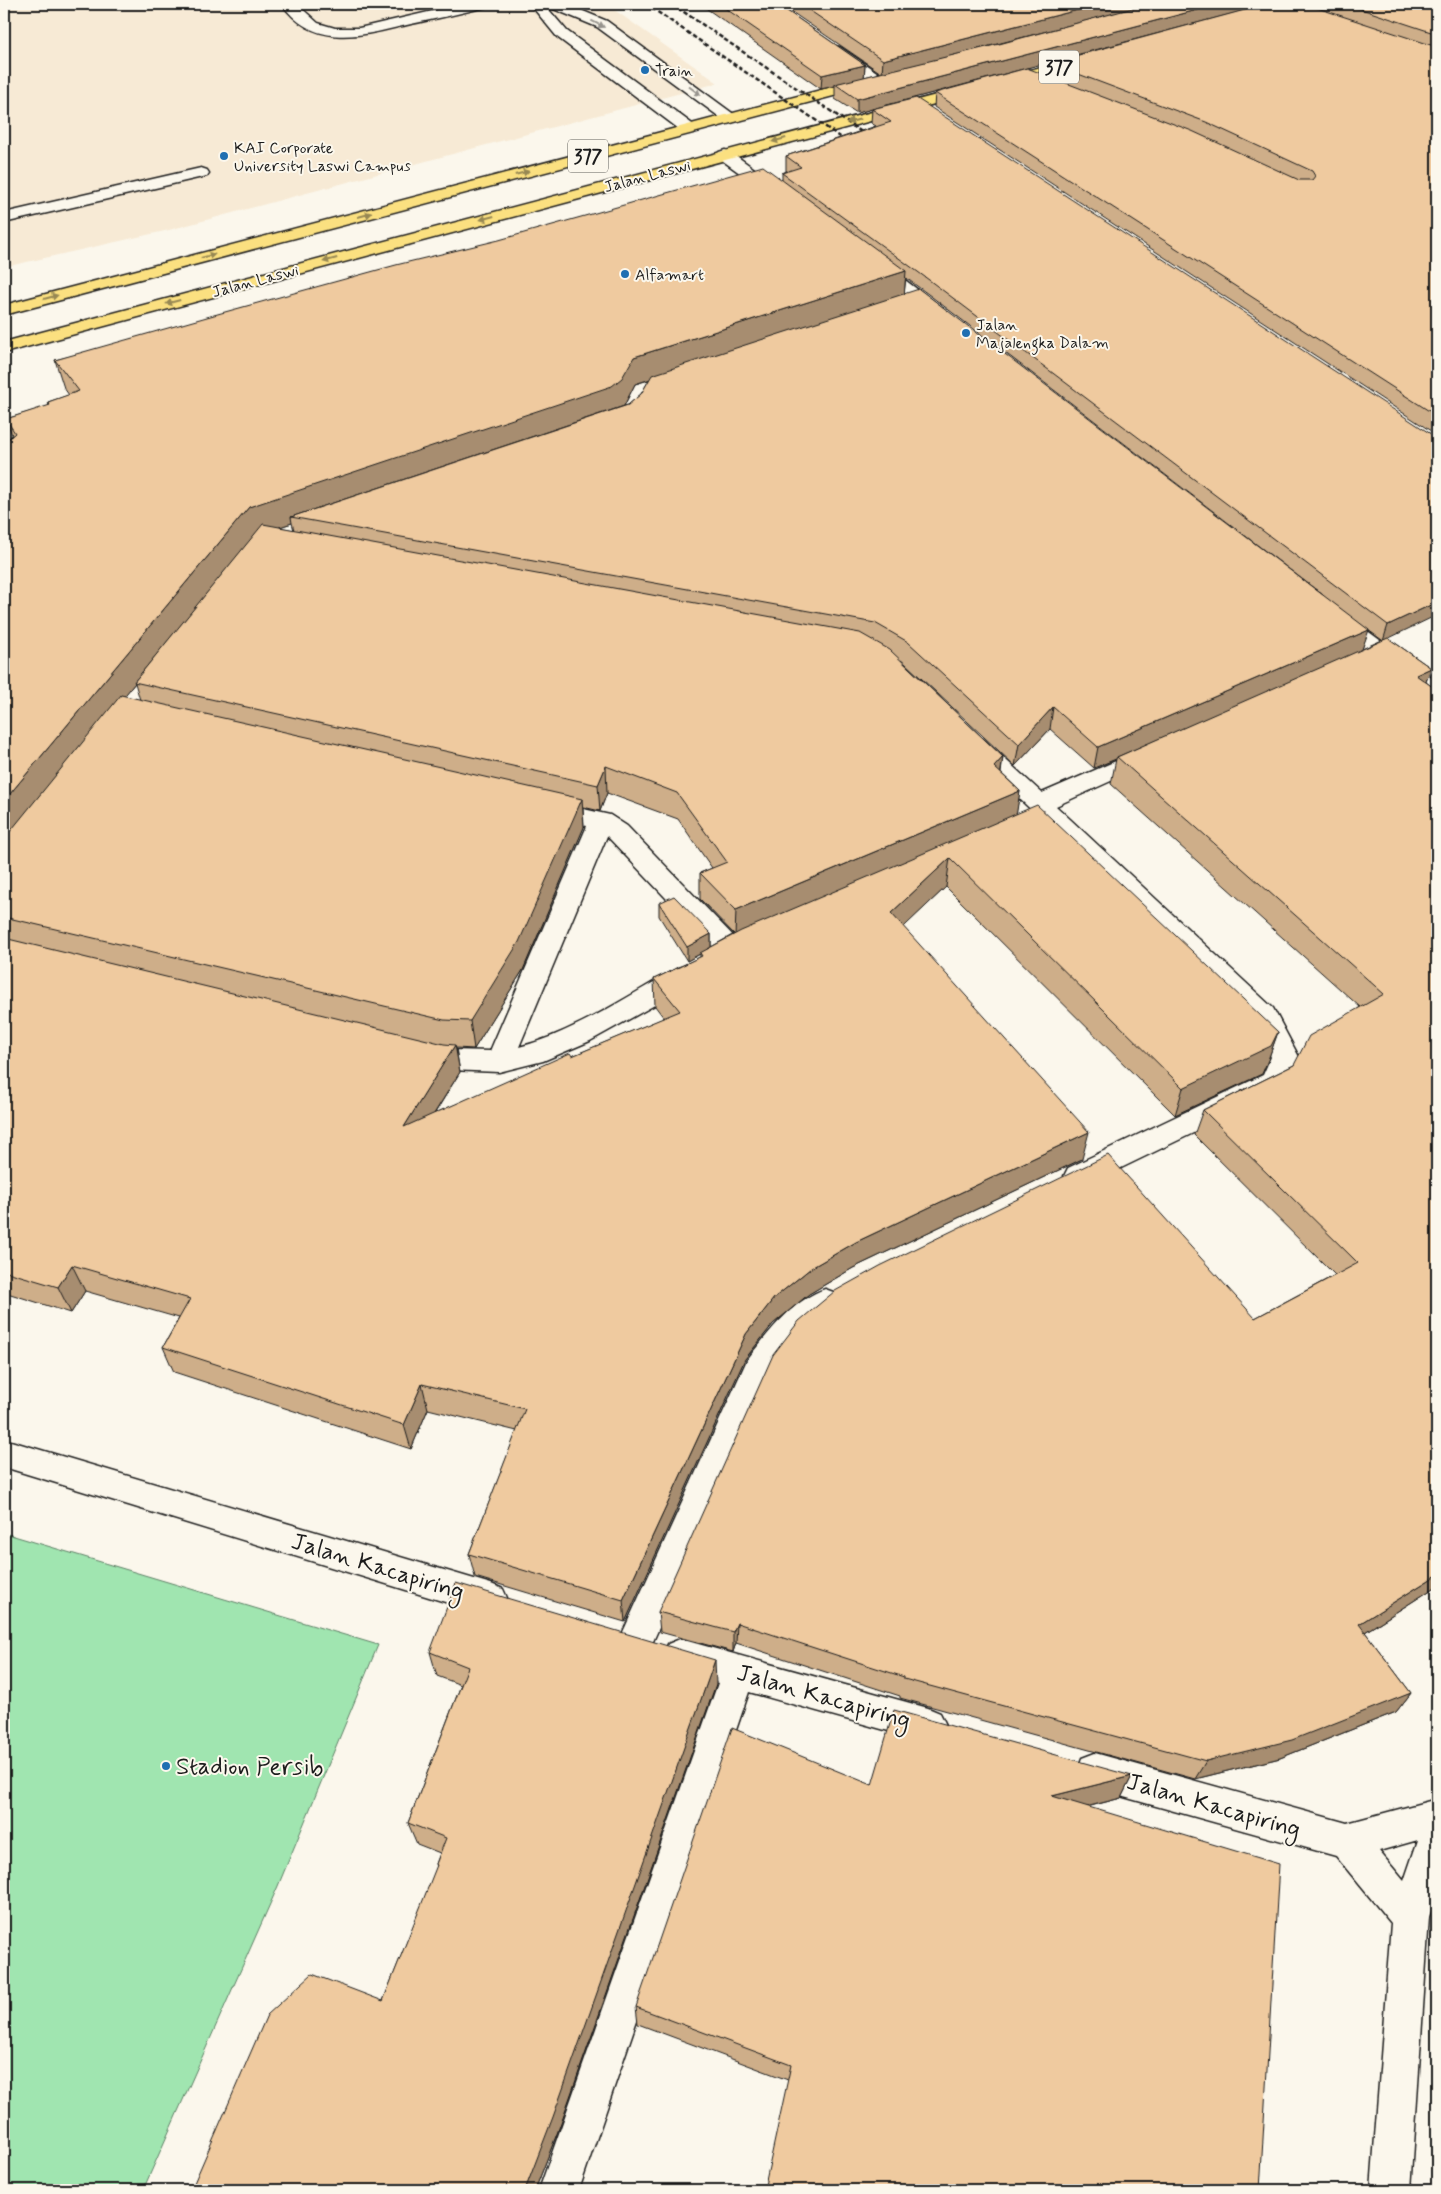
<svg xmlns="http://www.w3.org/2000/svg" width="1441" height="2194" viewBox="0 0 1441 2194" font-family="Mynerve,sans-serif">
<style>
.built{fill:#f7ead5}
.green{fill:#a0e5b0;stroke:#5e8066}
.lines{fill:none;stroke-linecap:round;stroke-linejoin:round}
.lane-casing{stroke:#1c1c1c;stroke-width:3}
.street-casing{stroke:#1c1c1c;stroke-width:3}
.primary-casing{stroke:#1c1c1c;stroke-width:3}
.lane{fill:#fbf7ec;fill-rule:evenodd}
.street{fill:#fbf7ec;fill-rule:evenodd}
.primary{fill:#fbe080;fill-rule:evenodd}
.rail{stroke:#1c1c1c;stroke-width:2.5;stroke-dasharray:4.5 2.5;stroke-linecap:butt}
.wall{fill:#ceae89;stroke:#1c1c1c;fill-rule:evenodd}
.shaded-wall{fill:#a78d6f;stroke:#1c1c1c}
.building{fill:#efca9f;stroke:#1c1c1c}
.oneway{fill:#97948e}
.oneway2{fill:#978853}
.poi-dot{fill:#1f6fb2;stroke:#fbf7ec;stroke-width:2}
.labels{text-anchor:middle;stroke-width:4;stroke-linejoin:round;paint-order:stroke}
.far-poi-label{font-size:16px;fill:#1c1c1c;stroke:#fbf7ec;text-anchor:start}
.far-street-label{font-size:16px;fill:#1c1c1c;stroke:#fbf7ec}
.shield{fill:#fbf7ec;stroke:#5f5e5a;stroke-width:1}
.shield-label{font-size:19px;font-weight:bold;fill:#1c1c1c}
.near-street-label{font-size:24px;fill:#1c1c1c;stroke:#fbf7ec}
.near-poi-label{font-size:24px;fill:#1c1c1c;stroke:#fbf7ec;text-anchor:start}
</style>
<rect width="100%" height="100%" fill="#fbf7ec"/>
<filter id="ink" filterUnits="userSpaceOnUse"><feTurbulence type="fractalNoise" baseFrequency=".02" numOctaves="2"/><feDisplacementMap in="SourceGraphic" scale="10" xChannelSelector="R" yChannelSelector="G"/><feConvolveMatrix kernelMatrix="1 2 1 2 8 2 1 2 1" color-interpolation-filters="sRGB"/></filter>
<g filter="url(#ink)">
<path class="built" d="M4,4H606L718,83L169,230L9,266L4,260Z"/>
<path class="green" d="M4,1533L378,1645L278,1886L143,2190H4Z"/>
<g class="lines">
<g class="lane-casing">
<path id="lane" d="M282,4H297L318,23L335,28H359L463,4H488L486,7C461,13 436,19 411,24C364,35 315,51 282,4Z
M530,4H544L567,31L695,126L697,129L695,132H683L557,37Z
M547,4H566L607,21L739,118L737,121H725L597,27L549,7Z
M201,168L207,170L209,173L207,176L4,223V213Z"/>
</g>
<g class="street-casing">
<path id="street" d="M835,46L840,47L884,77L887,80L884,83H874L830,53L828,50L830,47Z
M725,150L731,152L782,189L784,192L782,195H770L719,158L717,155L719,152Z
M875,261L881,262L946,311L949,315L946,319L940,320L934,319L869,270L866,266L869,262Z
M1335,611L1343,613L1437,682V699L1429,697L1327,623L1324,618L1327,613Z
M975,736L983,739L1042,793L1139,751L1147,748L1155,751L1159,756L1155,761L1056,806L1273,1008L1299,1057L1284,1089L1088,1184L1078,1187L1068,1184L1064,1176L1068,1168L1263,1075L1271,1057L1254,1021L967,749L963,744L967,739Z
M548,801L610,815L627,826L740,943L744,950L740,957L731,959L722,957L607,836L519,1047C574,1033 628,996 678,968L687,965L696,968L700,975L696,982L590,1041L543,1061L499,1072L449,1070L412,1060L409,1053L412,1046L422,1043L449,1050L490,1051L587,826L540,815L536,809L540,803Z
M825,1289L836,1293L840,1302L836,1311L796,1343L770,1377L647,1655L635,1659L623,1655L618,1643L747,1360C768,1333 792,1301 825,1289Z
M4,1439L491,1584L503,1589L508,1600L503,1611L491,1616L4,1467Z
M680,1639L928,1708L940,1713L946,1725L940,1737L928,1742L749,1692L579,2190H539L718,1683L668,1668L663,1656L668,1644Z
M1095,1753L1347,1823L1437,1799V1892L1429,1917L1411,2190H1371L1391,1923L1336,1856L1095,1789L1082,1784L1077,1771L1082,1758ZM1418,1840L1404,1881L1379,1851Z"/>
</g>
<g class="primary-casing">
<path id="primary" d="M1083,56L1088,57L1090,60L1088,63L4,353V342Z
M870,77L875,79L878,82L875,85L4,315V305Z"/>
</g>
<use href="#lane" class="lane"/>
<use href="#street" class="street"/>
<use href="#primary" class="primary"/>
<path class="rail" d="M646,4L852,145
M672,4L872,139"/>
</g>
<path class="wall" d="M700,4H777L865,65L864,77L881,73L780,4H1437V435L934,107L935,93L1047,76L1049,63L1165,31L857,113L835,99V86L821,89ZM1072,24L999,44L963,53Z
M872,109L1434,436L1388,638L1431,668L1426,682L1437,690V1586L1365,1632L1411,1693L1396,1712L1280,1758L1195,1779L900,1698V1696L736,1643L733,1652L660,1632L658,1612L1255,1318L1335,1275L1194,1135L1203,1110L1294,1065L1360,1007L1111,784L1116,759L1094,768L1050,729L1015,766L906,664L901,660L1003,757L1001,773L1020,791L1016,814L1278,1032L1268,1060L1262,1074L1175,1115L946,887L903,927L1082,1159L853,1268L809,1294L773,1324L745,1359L625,1622L475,1577L469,1554L517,1431L428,1409L411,1449L174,1372L163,1347L179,1318L85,1291L71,1313L4,1292V443L12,435L6,419L49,406L48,402L69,395L64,388L55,360L782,180V173L787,171H786V156L876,126L871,123ZM906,278L928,294L1323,595L904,293ZM649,380L641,394L628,405L624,406L635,384ZM292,523L294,530L279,527ZM1368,630L1382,640L1362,649ZM135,683L140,700L124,696ZM607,793L678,819L712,868L700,873V899L734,934L711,947V934L659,903V916L687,961L700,954V957L654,979L655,1006L664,1018L435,1113L460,1072L456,1048L474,1049L523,970L584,827L583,807L600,811Z
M430,1652L716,1684L558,2131L535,2190H191L383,2001L437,1867L436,1864L440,1853L417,1844L408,1823L461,1685L437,1676Z
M1132,1776L1121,1798L1087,1807L788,2080L638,2024L636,2007L872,1785Z"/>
<path class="shaded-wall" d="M1101,4H1151L882,74L883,60Z
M1220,4H1269L857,113V99Z
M865,65L864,79L835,84V86L821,89L822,75Z
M906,271L904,298L635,384L624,406L291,517L292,523L255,535L134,682L135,683L4,844V801L249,507L634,357Z
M1437,602V615L1383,641L1388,625Z
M1369,630L1361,652L1117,757L1116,759L1094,768L1098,747Z
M1431,668L1421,694L1416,675Z
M1053,707L1050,729L1015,766L1019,744Z
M1003,757L999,783L994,767Z
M606,766L607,793L600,811L598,785Z
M1020,791L1016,817L735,936L736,910Z
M582,799L584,827L523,970L474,1049L470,1021Z
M950,858L946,887L888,942L891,913Z
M711,934V948L687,961V947Z
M1278,1032L1268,1060L1262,1074L1175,1115L1183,1088Z
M455,1045L460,1072L409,1154L404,1127Z
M1089,1132L1082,1159L853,1268L809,1294L773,1324L745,1359L625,1622L623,1600L746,1334L774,1298L811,1268L856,1242Z
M72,1265L85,1291L71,1313L58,1287Z
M422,1384L428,1409L411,1449L404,1425Z
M1437,1575V1586L1346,1644L1359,1624Z
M737,1623L736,1643L733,1652V1632Z
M715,1660L716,1684L558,2131L535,2190H525Z
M1411,1693L1396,1712L1280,1758L1195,1779L1206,1761Z
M1132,1776L1121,1798L1043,1818L1052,1796Z"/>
<path class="building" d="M719,4H777L865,65L822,75Z
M800,4H1101L883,60Z
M1148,4H1220L857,99L835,84L999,44Z
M1267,4H1305L1437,47V416L935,93L1027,68L1192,131L1299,180H1312L1315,176L1312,171L1206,122L1049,63Z
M1346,4H1437V34Z
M916,98L1434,436L1437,437V602L1388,625L929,280L782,173L801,167L786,156L891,122L872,109Z
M763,166L906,271L634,357L622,378L612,386L249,507L4,801V443L15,433L6,419L50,405L48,402L79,391L55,360L214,315L396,265L499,240Z
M919,289L1369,630L1098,747L1053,707L1019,744L908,642L875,623L291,517L628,405L641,394L652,375Z
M263,524L860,633L890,650L1003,757L994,767L1020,791L736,910L700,873L727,862L677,793L606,766L598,785L134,682Z
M1388,638L1431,668L1416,675L1437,690V1575L1359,1624L1411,1693L1292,1740L1206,1761L904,1679V1677L737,1623L733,1632L658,1612L773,1355L799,1321L835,1291L880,1266L1108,1155L1255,1318L1358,1263L1203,1110L1294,1065L1309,1036L1384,994L1117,757Z
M121,695L582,799L519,942L470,1021L444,1020L4,917V839Z
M1037,805L1278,1032L1271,1046L1183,1088L950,858L891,913L1089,1132L856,1242L811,1268L774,1298L746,1334L623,1600L469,1554L525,1409L422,1384L404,1425L163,1347L190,1299L72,1265L58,1287L4,1271V938L444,1044L455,1045L404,1127L570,1053L572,1056L680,1011L654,979L702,956L700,953L741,931Z
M674,896L711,934L687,947L659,903Z
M456,1583L715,1660L553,2117L525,2190H191L267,2015L312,1974L383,2001L437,1865L436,1864L446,1838L408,1823L468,1667L430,1652Z
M894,1710L1132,1776L1052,1796L1279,1864L1260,2190H764L791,2065L636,2007L732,1728L872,1785Z"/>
<defs><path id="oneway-solid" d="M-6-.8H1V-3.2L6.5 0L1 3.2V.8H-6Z" transform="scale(1.25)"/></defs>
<g class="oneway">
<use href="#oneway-solid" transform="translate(598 24) rotate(27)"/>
<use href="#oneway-solid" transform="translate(695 91) rotate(37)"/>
</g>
<g class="oneway2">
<use href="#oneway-solid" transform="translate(854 121) rotate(165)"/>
<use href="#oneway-solid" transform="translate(779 140) rotate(165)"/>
<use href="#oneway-solid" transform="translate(522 173) rotate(-15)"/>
<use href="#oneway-solid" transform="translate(365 215) rotate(-15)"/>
<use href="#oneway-solid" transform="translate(487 218) rotate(165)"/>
<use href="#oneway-solid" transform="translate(208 256) rotate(-15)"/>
<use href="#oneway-solid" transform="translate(330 260) rotate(165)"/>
<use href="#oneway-solid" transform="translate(51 297) rotate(-15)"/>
<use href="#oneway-solid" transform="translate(173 302) rotate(165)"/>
</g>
</g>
<g class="poi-dot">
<circle cx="645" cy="70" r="5"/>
<circle cx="224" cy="156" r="5"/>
<circle cx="625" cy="274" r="5"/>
<circle cx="966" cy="333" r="5"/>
<circle cx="166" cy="1766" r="5"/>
</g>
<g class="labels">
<g class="far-poi-label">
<text x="655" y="76">Train</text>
<text x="234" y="153">KAI Corporate<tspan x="234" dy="18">University Laswi Campus</tspan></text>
<text x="635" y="280">Alfamart</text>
<text x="976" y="330">Jalan<tspan x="976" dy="18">Majalengka Dalam</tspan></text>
</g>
<g class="far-street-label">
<text transform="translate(647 175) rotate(-15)" y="6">Jalan Laswi</text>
<text transform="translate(255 280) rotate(-15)" y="6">Jalan Laswi</text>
</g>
<g class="shield">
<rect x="1039" y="50.5" width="40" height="33" rx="4"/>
<rect x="568" y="139.5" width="40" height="33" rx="4"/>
</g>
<g class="shield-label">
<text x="1059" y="74">377</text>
<text x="588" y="163">377</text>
</g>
<g class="near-street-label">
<text transform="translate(378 1566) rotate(17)" y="8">Jalan Kacapiring</text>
<text transform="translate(824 1696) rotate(16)" y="8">Jalan Kacapiring</text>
<text transform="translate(1214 1805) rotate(16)" y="8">Jalan Kacapiring</text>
</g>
<g class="near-poi-label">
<text x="176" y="1774">Stadion Persib</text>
</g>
</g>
<rect width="1441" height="2194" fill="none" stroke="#fbf7ec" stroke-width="20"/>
<rect x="10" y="10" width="1421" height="2174" fill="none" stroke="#1c1c1c" stroke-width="2" filter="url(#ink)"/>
</svg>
